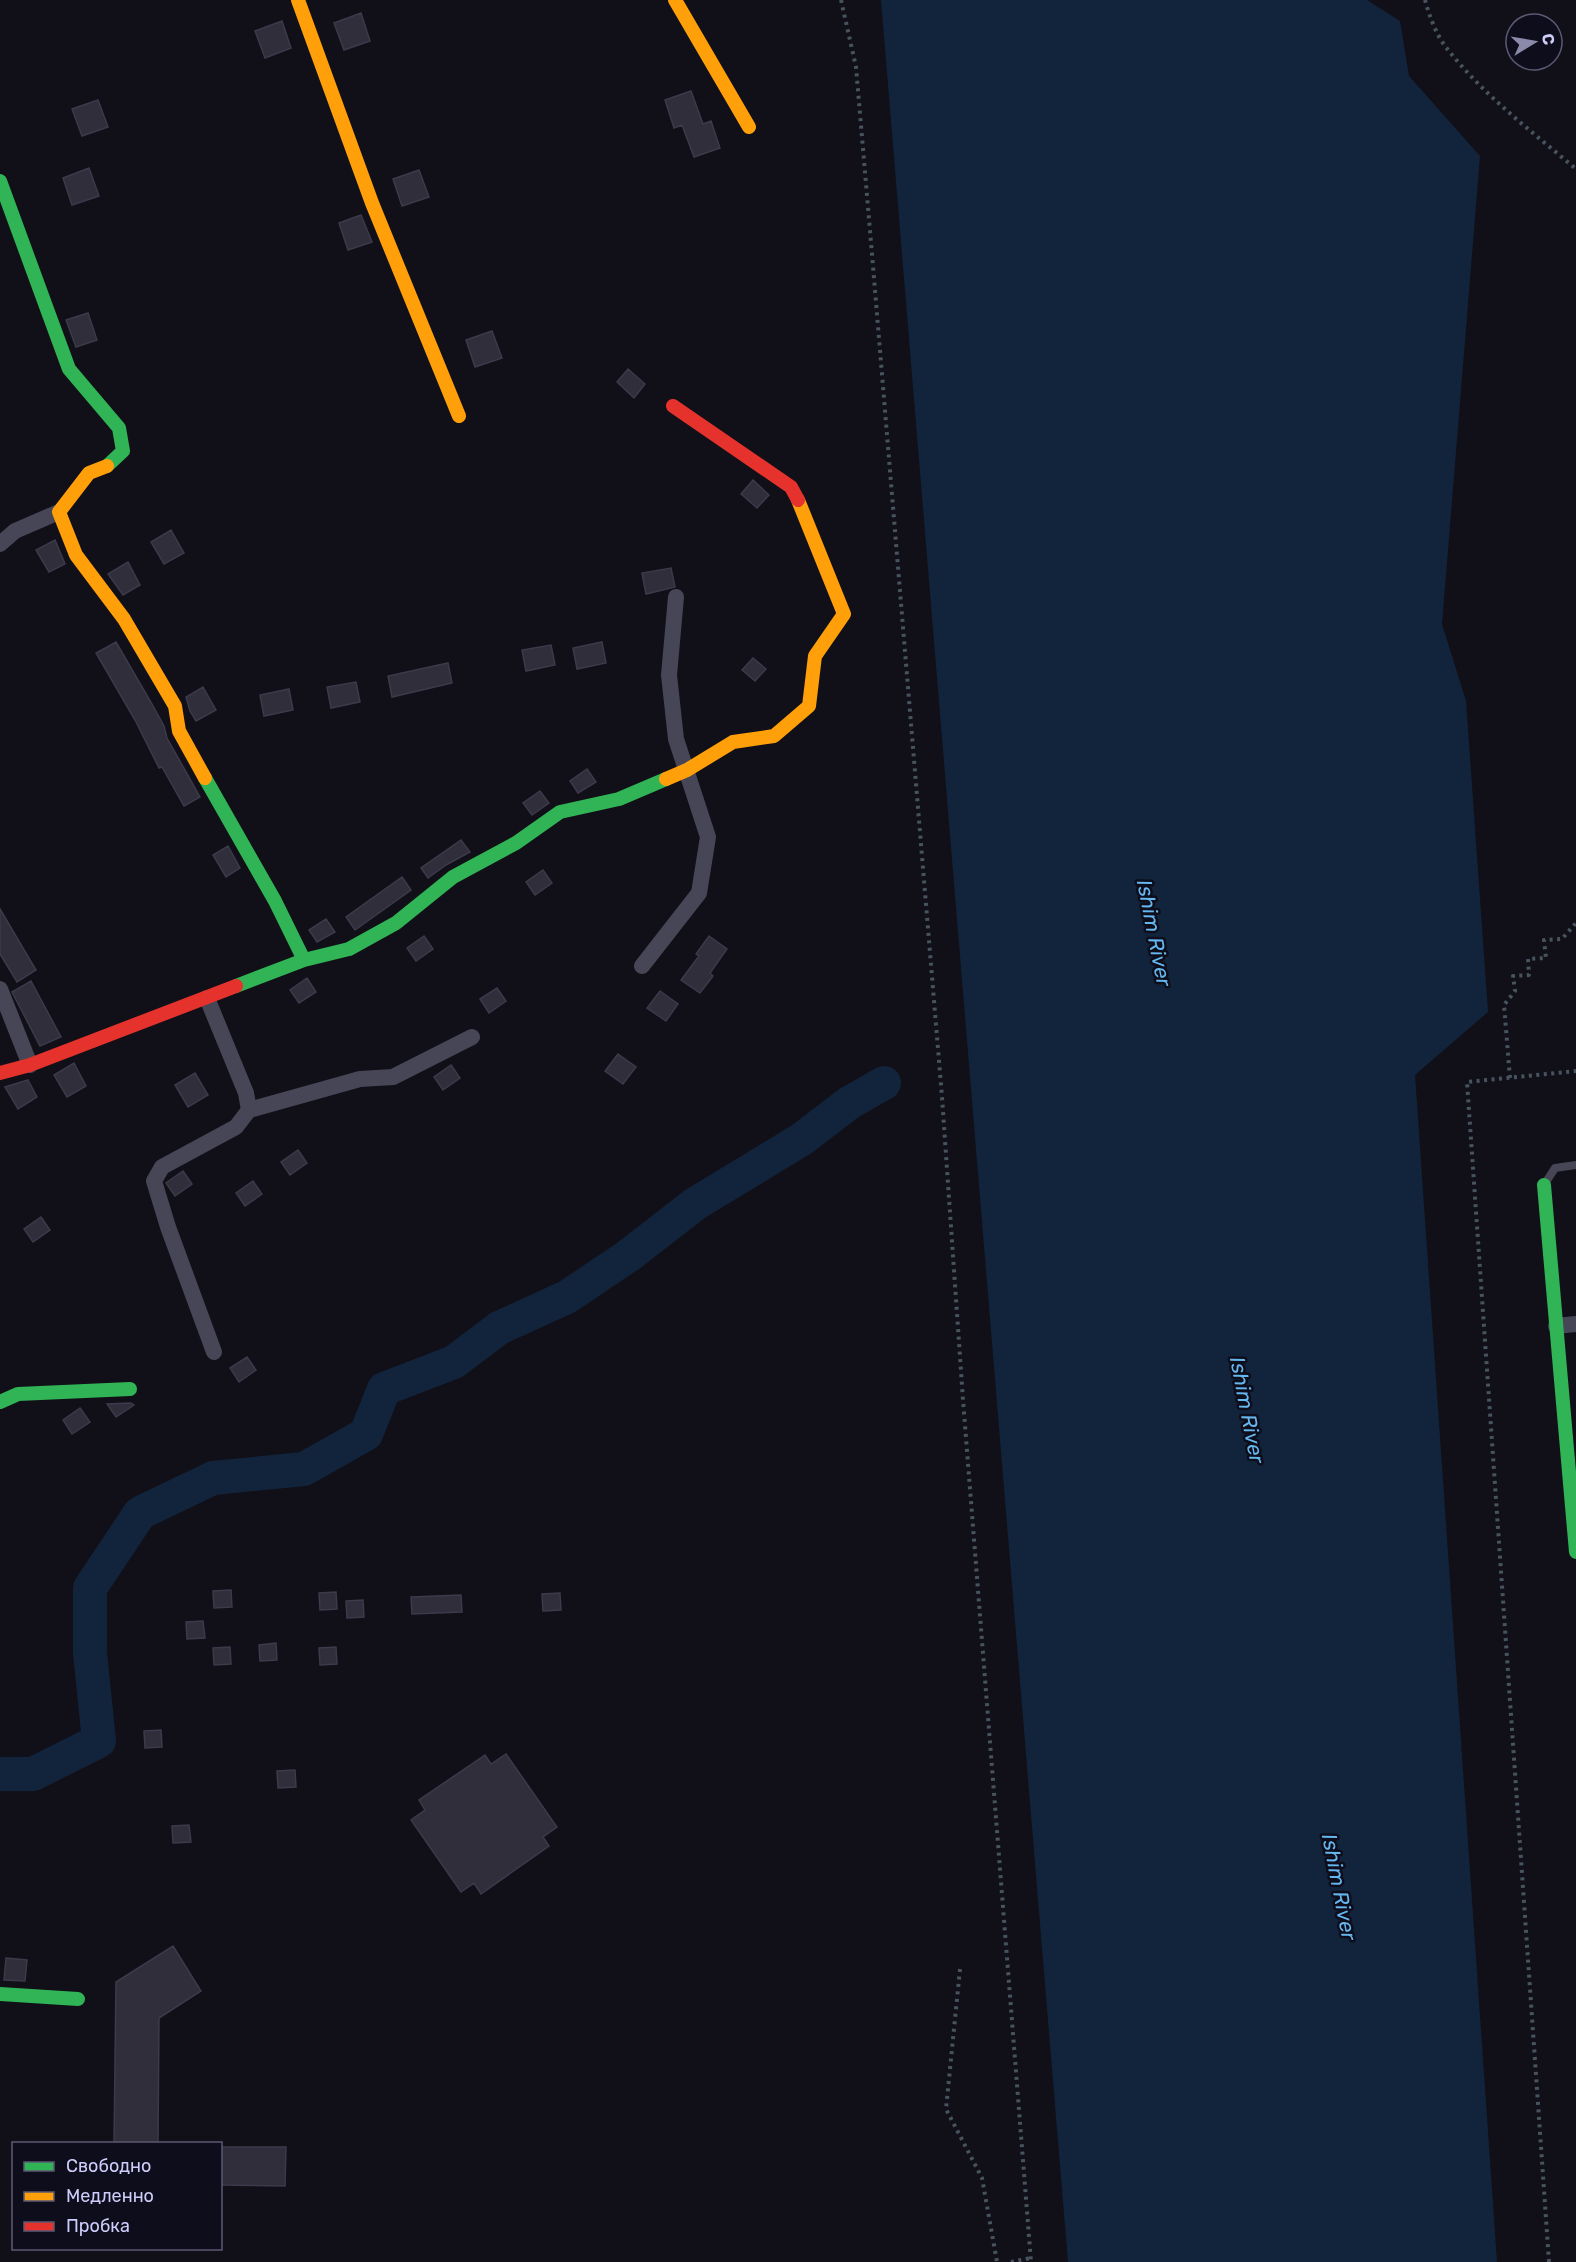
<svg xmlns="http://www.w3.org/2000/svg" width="1576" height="2262" viewBox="0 0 1576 2262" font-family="Rubik,sans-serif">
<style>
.water{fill:#12243b}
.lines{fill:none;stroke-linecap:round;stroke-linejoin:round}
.river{stroke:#12243b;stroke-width:34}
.building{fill:#2f2e3a;stroke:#3c3a4b;stroke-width:1.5}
.path{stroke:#47545f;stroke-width:4;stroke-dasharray:3 4.5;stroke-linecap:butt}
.lane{stroke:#464657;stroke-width:8}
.street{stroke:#464657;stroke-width:16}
.fast{stroke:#30b455;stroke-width:14}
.slow{stroke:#ff9f0a;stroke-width:14}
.jam{stroke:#e5322d;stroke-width:14}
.labels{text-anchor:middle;stroke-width:5;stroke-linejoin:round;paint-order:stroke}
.water-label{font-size:21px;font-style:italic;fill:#64b7ef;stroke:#0e0d1b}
</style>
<rect width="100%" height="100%" fill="#111018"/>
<path class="water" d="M881,0H1367L1400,21L1409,76L1480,156L1442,624L1466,701L1488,1012L1415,1075L1497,2262H1068Z"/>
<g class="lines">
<path class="river" d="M0,1774H33L99,1741L90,1653V1588L140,1513L213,1478L304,1469L366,1434L384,1389L454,1362L499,1328L567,1297L628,1256L695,1204L802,1139L849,1103L884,1083"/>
</g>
<path class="building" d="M361,13L370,41L344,50L334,23Z
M282,21L291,48L265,58L255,31Z
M691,91L703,124L711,121L720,148L694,157L682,125L674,128L665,100Z
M98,100L108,127L82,136L72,109Z
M89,168L99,196L72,205L63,178Z
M419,170L429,197L402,206L393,179Z
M361,215L372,242L348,250L339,223Z
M88,313L97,340L76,347L66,320Z
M492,331L502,358L475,367L466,340Z
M628,369L645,384L634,398L617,382Z
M753,480L769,495L757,508L741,494Z
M171,530L184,553L164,564L151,542Z
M55,540L65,564L49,572L36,550Z
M128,562L140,585L123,595L108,574Z
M671,568L675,587L646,594L642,573Z
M116,642L152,704L164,726L167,738L200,797L184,806L162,767L159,768L135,720L96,653Z
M602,642L606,663L577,669L573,648Z
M551,645L555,665L526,671L522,650Z
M753,658L766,669L755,681L742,670Z
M448,663L452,683L392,697L388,676Z
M356,682L360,702L331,708L327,687Z
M203,687L216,710L196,721L190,711L186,697Z
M289,689L293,710L264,716L260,695Z
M587,769L596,782L578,793L570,781Z
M540,791L549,803L532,815L523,803Z
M461,840L470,852L446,865L428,878L421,868Z
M228,846L240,868L226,877L213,855Z
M543,870L552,883L535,895L526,882Z
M402,877L411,890L355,930L346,917Z
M0,909L36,970L17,982L0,954Z
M326,919L335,932L317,942L309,930Z
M424,936L433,949L416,961L407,948Z
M709,936L727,949L710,973L713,976L700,993L681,980L699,956L696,954Z
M307,978L316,992L299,1003L290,990Z
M31,981L61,1037L40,1046L12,992Z
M497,988L506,1001L489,1013L480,999Z
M660,991L678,1004L666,1021L647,1008Z
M618,1054L636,1067L623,1084L605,1071Z
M74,1063L86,1086L67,1097L54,1075Z
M451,1065L460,1078L443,1090L434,1077Z
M195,1073L208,1095L188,1107L175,1085Z
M28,1080L37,1097L18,1109L5,1087Z
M298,1150L307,1163L290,1175L281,1162Z
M183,1171L192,1184L175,1196L166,1183Z
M253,1181L262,1194L245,1206L236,1193Z
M41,1217L50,1230L33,1242L24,1229Z
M247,1357L256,1370L239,1382L230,1368Z
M131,1403L134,1405L116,1417L107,1404Z
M80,1408L90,1422L72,1434L63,1420Z
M231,1590L232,1607L214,1608L213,1591Z
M336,1592L337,1609L320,1610L319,1593Z
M560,1593L561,1610L543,1611L542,1594Z
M461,1595L462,1612L412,1614L411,1597Z
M363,1600L364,1617L347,1618L346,1601Z
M203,1621L205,1638L187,1639L186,1622Z
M276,1643L277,1660L260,1661L259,1645Z
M230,1647L231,1664L214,1665L213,1648Z
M336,1647L337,1664L320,1665L319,1648Z
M161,1730L162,1747L145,1748L144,1731Z
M506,1754L557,1827L543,1837L549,1846L481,1894L474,1883L461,1892L411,1820L425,1810L419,1800L485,1755L491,1764Z
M295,1770L296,1787L278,1788L277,1771Z
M189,1825L191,1842L173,1843L172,1826Z
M173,1946L201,1991L159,2018L158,2144H114L116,1982Z
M6,1958L27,1960L25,1981L4,1980Z
M220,2147H286L285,2186L220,2185Z"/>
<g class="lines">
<path class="path" d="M841,0L856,67L872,254L942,1097L963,1400L1031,2262
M1425,0C1429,15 1436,34 1445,46C1481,93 1531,131 1576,169
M1510,1078L1504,1005L1515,991L1513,976L1529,975L1528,959L1546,958L1544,940L1562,939L1576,923
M960,1969L946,2109L982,2178L997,2262
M1011,2262L1031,2258
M1549,2262L1467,1082L1576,1071"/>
<path class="lane" d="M1544,1185L1555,1168L1576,1165"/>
<path class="street" d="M0,544L15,531L59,512
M642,966L699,893L708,837L676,739L669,675L676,597
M0,989L30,1065
M207,998L246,1093L249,1110
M1556,1326L1576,1324
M214,1352L168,1227L154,1181L162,1167L236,1127L249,1110L360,1079L393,1077L472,1037"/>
<path class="fast" d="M0,181L69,369L119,428L123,451L107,466
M205,778L275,901L304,960
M236,986L304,960L349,949L396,923L453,877L516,843L560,812L619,799L666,779
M1544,1185L1576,1552
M0,1402L18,1394L130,1389
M0,1994L78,1999"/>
<path class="slow" d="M298,0L372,203L459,416
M675,0L749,127
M107,466L89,473L59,512L76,555L124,619L175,706L179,731L205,778
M666,779L687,770L733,742L774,736L809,706L815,656L844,614L798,500"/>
<path class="jam" d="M673,406L791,487L798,500
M0,1073L30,1065L236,986"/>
</g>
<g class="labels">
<g class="water-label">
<text transform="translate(1154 933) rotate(79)" y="7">Ishim River</text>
<text transform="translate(1247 1410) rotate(79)" y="7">Ishim River</text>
<text transform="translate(1339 1887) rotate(79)" y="7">Ishim River</text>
</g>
</g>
<rect x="12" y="2142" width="210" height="108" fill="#0e0d1b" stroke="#5b5974" stroke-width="1.5"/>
<rect x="24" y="2162" width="30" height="9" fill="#30b455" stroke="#5b5974" stroke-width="1.5"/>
<text x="66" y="2172" font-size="18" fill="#ceccfa">Свободно</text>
<rect x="24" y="2192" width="30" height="9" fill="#ff9f0a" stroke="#5b5974" stroke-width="1.5"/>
<text x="66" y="2202" font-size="18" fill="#ceccfa">Медленно</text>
<rect x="24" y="2222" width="30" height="9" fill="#e5322d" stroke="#5b5974" stroke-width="1.5"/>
<text x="66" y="2232" font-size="18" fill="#ceccfa">Пробка</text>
<g transform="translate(1534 42) rotate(79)"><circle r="28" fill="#0e0d1b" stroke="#5b5974" stroke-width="1.5"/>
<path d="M0-4.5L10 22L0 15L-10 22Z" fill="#8c8aab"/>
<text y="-9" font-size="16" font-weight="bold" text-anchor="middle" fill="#ceccfa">С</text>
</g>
</svg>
